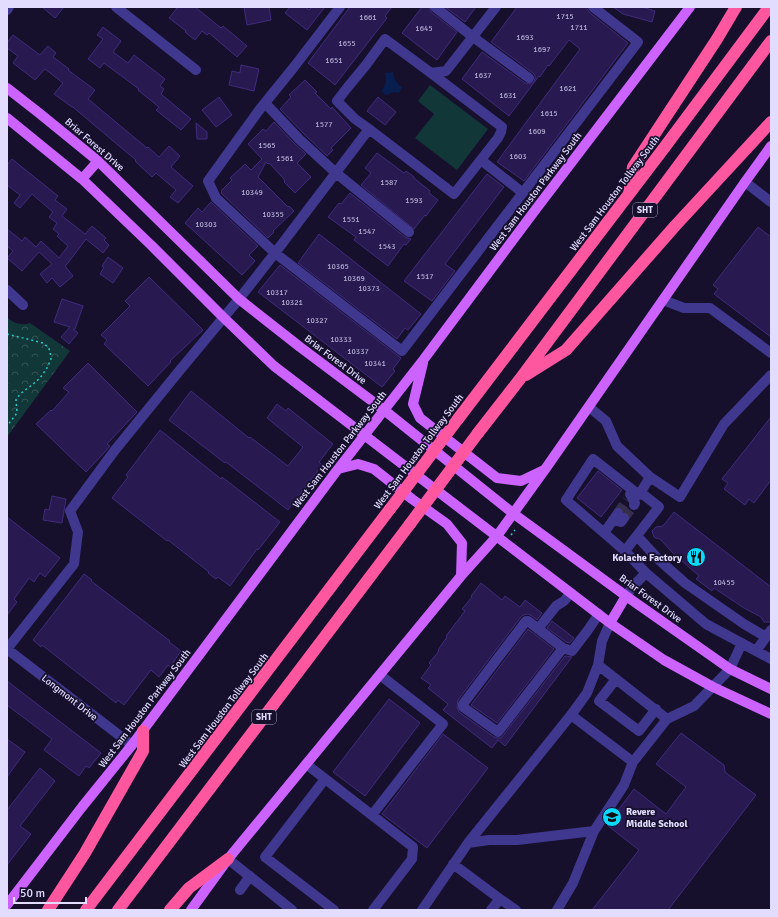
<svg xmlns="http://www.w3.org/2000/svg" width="778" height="917" viewBox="0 0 778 917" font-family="Signika,sans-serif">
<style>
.park{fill:url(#park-crowns)}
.pitch{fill:#123738}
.water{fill:#071e4f}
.building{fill:#281a50;stroke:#402b7d}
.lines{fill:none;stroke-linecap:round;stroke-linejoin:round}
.minor-tunnel{stroke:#352f4c;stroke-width:10;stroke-dasharray:10 5;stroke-linecap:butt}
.path{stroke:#28c7c6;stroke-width:1.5;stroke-dasharray:2 3;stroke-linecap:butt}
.minor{stroke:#40388f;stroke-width:10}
.major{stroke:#cd63ff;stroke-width:10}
.highway{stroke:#ff579f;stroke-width:12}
.highway-bridge{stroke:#ff579f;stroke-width:12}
.labels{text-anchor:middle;stroke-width:3.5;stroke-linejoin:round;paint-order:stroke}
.number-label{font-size:8px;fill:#b4acd3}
.shield{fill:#16102d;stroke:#a59fc0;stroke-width:1}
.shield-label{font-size:9px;font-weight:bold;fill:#e2dcff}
.street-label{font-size:10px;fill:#e2dcff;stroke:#16102d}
.poi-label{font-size:10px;font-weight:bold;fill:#e2dcff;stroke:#16102d;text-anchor:end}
</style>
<defs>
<pattern id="park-crowns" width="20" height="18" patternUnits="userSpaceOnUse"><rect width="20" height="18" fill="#123738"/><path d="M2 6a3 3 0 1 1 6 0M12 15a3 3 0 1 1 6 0" fill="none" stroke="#345356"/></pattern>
</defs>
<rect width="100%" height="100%" fill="#16102d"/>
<path class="park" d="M7,317C12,323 22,326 30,323L70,351L7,437Z"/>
<path class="pitch" d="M430,85L488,129L457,170L415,138L434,114L418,101Z"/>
<path class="water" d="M393,72C394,79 396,83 402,87L399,93L394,92L386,95L381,91C386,85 387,80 385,73Z"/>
<path class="building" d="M42,7H64L55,18Z
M178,7H195L221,28L223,26L247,46L237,57L209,33L207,35L202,31L195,40L185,32L186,31L169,18Z
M244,7H269L271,20L247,25Z
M290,7H305L309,10L312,7H325L307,30L285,13Z
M350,7H392L385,16L387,18L335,85L308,63Z
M422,7H429L431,12L457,32L437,60L402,33Z
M445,7H476L465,22Z
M517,7H586L589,12L628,43L524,181L497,162L580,49L569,40L549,66L548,65L540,77L539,76L509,116L462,79L482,52L525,83L529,84L534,82L535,78V75L533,73L491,42Z
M613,7H642L655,11L652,22L623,14Z
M103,27L121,41L113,52L128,63L134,55L165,79L160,86L164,89L161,94L191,119L181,130L156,110L159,107L138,90L139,89L104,63L100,68L88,59L103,39L97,35Z
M13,35L40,55L48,46L56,53L53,57L69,69L68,70L95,90L88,99L147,148L148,147L159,157L169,146L180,156L171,167L193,186L178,203L170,197L176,190L156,173L152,177L135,161L136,160L112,140L73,107H72L54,94L63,83L45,69L35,80L13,63L18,56L7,48V43Z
M241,65L259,69L254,91L229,85L232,71L240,73Z
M305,80L317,92L315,93L331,109L332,107L351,128L331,148L333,150L327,156L304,134L280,109L291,97L289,95Z
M219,97L232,115L216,127L202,110Z
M378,97L396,112L385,125L367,111Z
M274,122L294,143L306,154L297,163L311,177L295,193L284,182L285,181L284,180V179L269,163L268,164L266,162L258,177L288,207L289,206L294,211L273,231L274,232L268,238L221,193L222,192L221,191L232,180L230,178L245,164L251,170L262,159L248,144L263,129L266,131Z
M196,123L207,132V139H197Z
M377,153L404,173L406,171L414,177V178L430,191L429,193L438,200L426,216L425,215L414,229L361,185L371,173L365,168Z
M12,159L58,196L55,200L67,209L62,216L85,234L92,226L106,238L104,240L109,245L103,253L86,239L68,263L65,266L73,276L60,287L52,278L47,283L40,274L52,264L39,252L22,271L7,258L13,251L7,246V229L22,241L25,237L36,247L41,241L59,258L68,246L57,236L59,234L53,229L57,223L49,217L53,212L32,194L20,208L14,203L20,195L7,185V165Z
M487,174L504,187L445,264L455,271L432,301L404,281Z
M350,193L405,237L411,239L406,245L404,244L388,266L354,240L356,237L328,217L339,203L341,204Z
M211,202L258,246L249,255L255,261L242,275L185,223L198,208L202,212Z
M758,227L771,237V337L714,294L718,289L713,285Z
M319,234L421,314L408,330L405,328L397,339L298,263Z
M108,257L123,268L113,283L100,274L104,267L102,266Z
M280,265L401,358L393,369L395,371L382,387L258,292Z
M149,277L203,330L170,361L171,362L148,386L104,344L107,340L101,335L130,306L125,301Z
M62,299L83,306L75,329H73L78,333L69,344L61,337L70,327L54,322Z
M88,363L137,412L107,444L110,446L104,453L86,472L36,424L51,410L52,411L69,392L63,388Z
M191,391L249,438L250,437L288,466L303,447L267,418L277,404L286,411L288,408L333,444L319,462L322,465L288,510L226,462L225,463L169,420Z
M771,417V480L754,503L749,499L745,505L724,489L728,483L722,479Z
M160,430L221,479L222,477L280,522L258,550L257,549L230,586L218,577L216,579L208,573L209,572L168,540L167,541L112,498L128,477L126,475Z
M598,471L622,490L601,517L577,498Z
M52,496L66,499L62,523L43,520L45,509L49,510Z
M674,512L771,587V622H764L761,617L744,608L714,588L712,591L696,579L699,576L672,552L660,539L656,538L654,537L652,531L656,527L663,526Z
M7,517L60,558L45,577L40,573L34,582L29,578L14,599L17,602L7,615Z
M84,574L92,580L91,581L170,641L169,642L181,651L170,667L168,665L159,677L151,670L124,705L118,700L116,703L42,645L41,647L33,640Z
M481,583L502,600L505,596L520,607L525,600L542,613L537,620L532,616L528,614L523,615L521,617L458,700L457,707L459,712L494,737L498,738H501L565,656L572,657L505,746L498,740L492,748L443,710L448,704L428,688L431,685L421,678L431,665L429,663L439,651L438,650L447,637L446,636L465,611L462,609L472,597L471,596Z
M552,621L574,638L570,643L566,642L547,628Z
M528,629L554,649L497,723L471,705Z
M7,681L101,753L89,768L86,766L79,776L44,750L52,739L7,705Z
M389,699L420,723L365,796L333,772Z
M681,733L724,765L725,772L756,795L668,910H592L639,850L607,825L634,789L666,814L686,787L656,764Z
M443,734L488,768L427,848L382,814Z
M7,739L25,752L7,777Z
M40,768L55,781L20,826L31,834L7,865V810Z"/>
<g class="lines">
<path class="minor-tunnel" d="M618,513L627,500
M624,518L634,505"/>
<path class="path" d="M7,334L43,343L48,347L50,351L51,359L47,368L40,378L32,385L20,394L16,400L17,413L7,426
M511,535L515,530"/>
<path class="minor" d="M116,7L196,70
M340,7L294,67L260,109L208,181L216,198L275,253L402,351L638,42L593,7
M435,7L473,37L529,78
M7,10L9,7
M265,103L299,139L336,173L409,232
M369,129L355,119L337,101L347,88L366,65L385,39L431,73L446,71L496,7
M481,160L523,193
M745,182L771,202
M7,290L23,305
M663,300L684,308H710L771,353
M589,407L606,421L617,446L650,477L639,495L593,459L566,500L625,551L646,573L706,624L771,659
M650,477L680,497L724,424L771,375
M630,494L635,503L634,505
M613,520L621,522L624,518
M604,533L618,513
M637,536L659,560L685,583L744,624L766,637
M625,551L659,507L640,492
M626,596L633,586L646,573
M538,629L556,606L564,601L571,593
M563,648L498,732L463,707V704L526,621H528L563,648L572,651L588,630L599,614
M756,651L771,630
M598,665L667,719
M616,679L599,701L639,731L656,709
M571,715L633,762
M132,745L115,732L7,649L74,564L78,532L70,511L115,450L180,370L239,299L275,253L369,129L454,194L498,138L501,132L502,127L431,73
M306,764L413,847L412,859L373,910
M325,779L265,857L334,910
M372,815L443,724L380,675
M468,843L489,840H517L594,831
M228,859L292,910
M453,864L500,899
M240,890L250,876
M422,910L468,843L571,715L587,693L598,665L602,641L610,623
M491,910L500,899L516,910
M557,910L573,883L594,831L624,785L633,762L667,719L694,706L730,669L742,643"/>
<path class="major" d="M7,88L39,113L98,161L239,299L300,347L384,410L514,514L626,596L730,669L771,689
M7,118L82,179L151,245L223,317L274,366L610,623L664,660L713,687L771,714
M82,179L98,161
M423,363L413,404L420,418L497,478L521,481L544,470
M338,469L358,464L374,469L412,499L447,524L462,543L461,576
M610,623L626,596
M7,905L82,807L132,745L338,469L424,359L536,209L690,7
M191,910L228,859L461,576L497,536L546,468L745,182L771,146"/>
<path class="highway" d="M629,193L633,167L717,39L736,7
M526,375L566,350L675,226L771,122
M458,419L664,148L769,7
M478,433L520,379L771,41
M48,910L85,853L143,751V731
M86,910L390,509
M118,910L410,524
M170,910L189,888L228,859"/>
<path class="highway-bridge" d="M390,509L458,419
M410,524L478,433"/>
</g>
<defs>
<g id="restaurant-disc" transform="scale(1)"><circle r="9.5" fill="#08d9ff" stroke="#16102d"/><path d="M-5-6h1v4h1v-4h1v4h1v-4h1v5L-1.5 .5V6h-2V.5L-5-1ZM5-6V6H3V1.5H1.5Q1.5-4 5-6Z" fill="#111"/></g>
<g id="school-disc" transform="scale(1)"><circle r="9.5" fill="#08d9ff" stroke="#16102d"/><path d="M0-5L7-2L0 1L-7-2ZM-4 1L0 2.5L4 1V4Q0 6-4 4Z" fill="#111"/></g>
</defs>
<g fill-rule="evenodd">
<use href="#restaurant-disc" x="696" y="557"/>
<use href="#school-disc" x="612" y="817"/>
</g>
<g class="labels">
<g class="number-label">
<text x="565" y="19">1715</text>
<text x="368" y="20">1661</text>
<text x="579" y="30">1711</text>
<text x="424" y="31">1645</text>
<text x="525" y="40">1693</text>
<text x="347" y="46">1655</text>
<text x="542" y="52">1697</text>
<text x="334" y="63">1651</text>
<text x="483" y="78">1637</text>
<text x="568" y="91">1621</text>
<text x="508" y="98">1631</text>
<text x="549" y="116">1615</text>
<text x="324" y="127">1577</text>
<text x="537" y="134">1609</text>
<text x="267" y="148">1565</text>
<text x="518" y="159">1603</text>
<text x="285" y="161">1561</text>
<text x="389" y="185">1587</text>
<text x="252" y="195">10349</text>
<text x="414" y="203">1593</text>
<text x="273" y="217">10355</text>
<text x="351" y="222">1551</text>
<text x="206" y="227">10303</text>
<text x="367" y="234">1547</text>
<text x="387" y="249">1543</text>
<text x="338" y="269">10365</text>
<text x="425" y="279">1517</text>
<text x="354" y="281">10369</text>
<text x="369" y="291">10373</text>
<text x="277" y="295">10317</text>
<text x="292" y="305">10321</text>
<text x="317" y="323">10327</text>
<text x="341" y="342">10333</text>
<text x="358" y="354">10337</text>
<text x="375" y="366">10341</text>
<text x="724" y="585">10455</text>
</g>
<g class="shield">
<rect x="633" y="203" width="24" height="14" rx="3"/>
<rect x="252" y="710" width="24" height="14" rx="3"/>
</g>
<g class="shield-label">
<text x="645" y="213">SHT</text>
<text x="264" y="720">SHT</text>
</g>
<g class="street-label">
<text transform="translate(95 144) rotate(41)" y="4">Briar Forest Drive</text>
<text transform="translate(535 191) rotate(-53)" y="4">West Sam Houston Parkway South</text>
<text transform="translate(614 193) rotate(-53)" y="4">West Sam Houston Tollway South</text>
<text transform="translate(336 359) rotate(37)" y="4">Briar Forest Drive</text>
<text transform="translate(339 449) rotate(-52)" y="4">West Sam Houston Parkway South</text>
<text transform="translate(418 451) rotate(-53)" y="4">West Sam Houston Tollway South</text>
<text transform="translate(651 598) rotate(36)" y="4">Briar Forest Drive</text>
<text transform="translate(70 697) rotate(38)" y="4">Longmont Drive</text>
<text transform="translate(144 708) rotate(-53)" y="4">West Sam Houston Parkway South</text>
<text transform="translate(223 710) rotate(-53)" y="4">West Sam Houston Tollway South</text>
</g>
<g class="poi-label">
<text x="682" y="561">Kolache Factory</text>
<text x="626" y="815" text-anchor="start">Revere<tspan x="626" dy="12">Middle School</tspan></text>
</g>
</g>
<rect width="778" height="917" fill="none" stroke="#e2dcff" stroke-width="16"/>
<path d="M14 897v6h72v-6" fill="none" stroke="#e2dcff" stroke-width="2"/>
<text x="20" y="897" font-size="12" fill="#e2dcff" stroke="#16102d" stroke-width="3" paint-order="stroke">50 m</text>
</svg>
